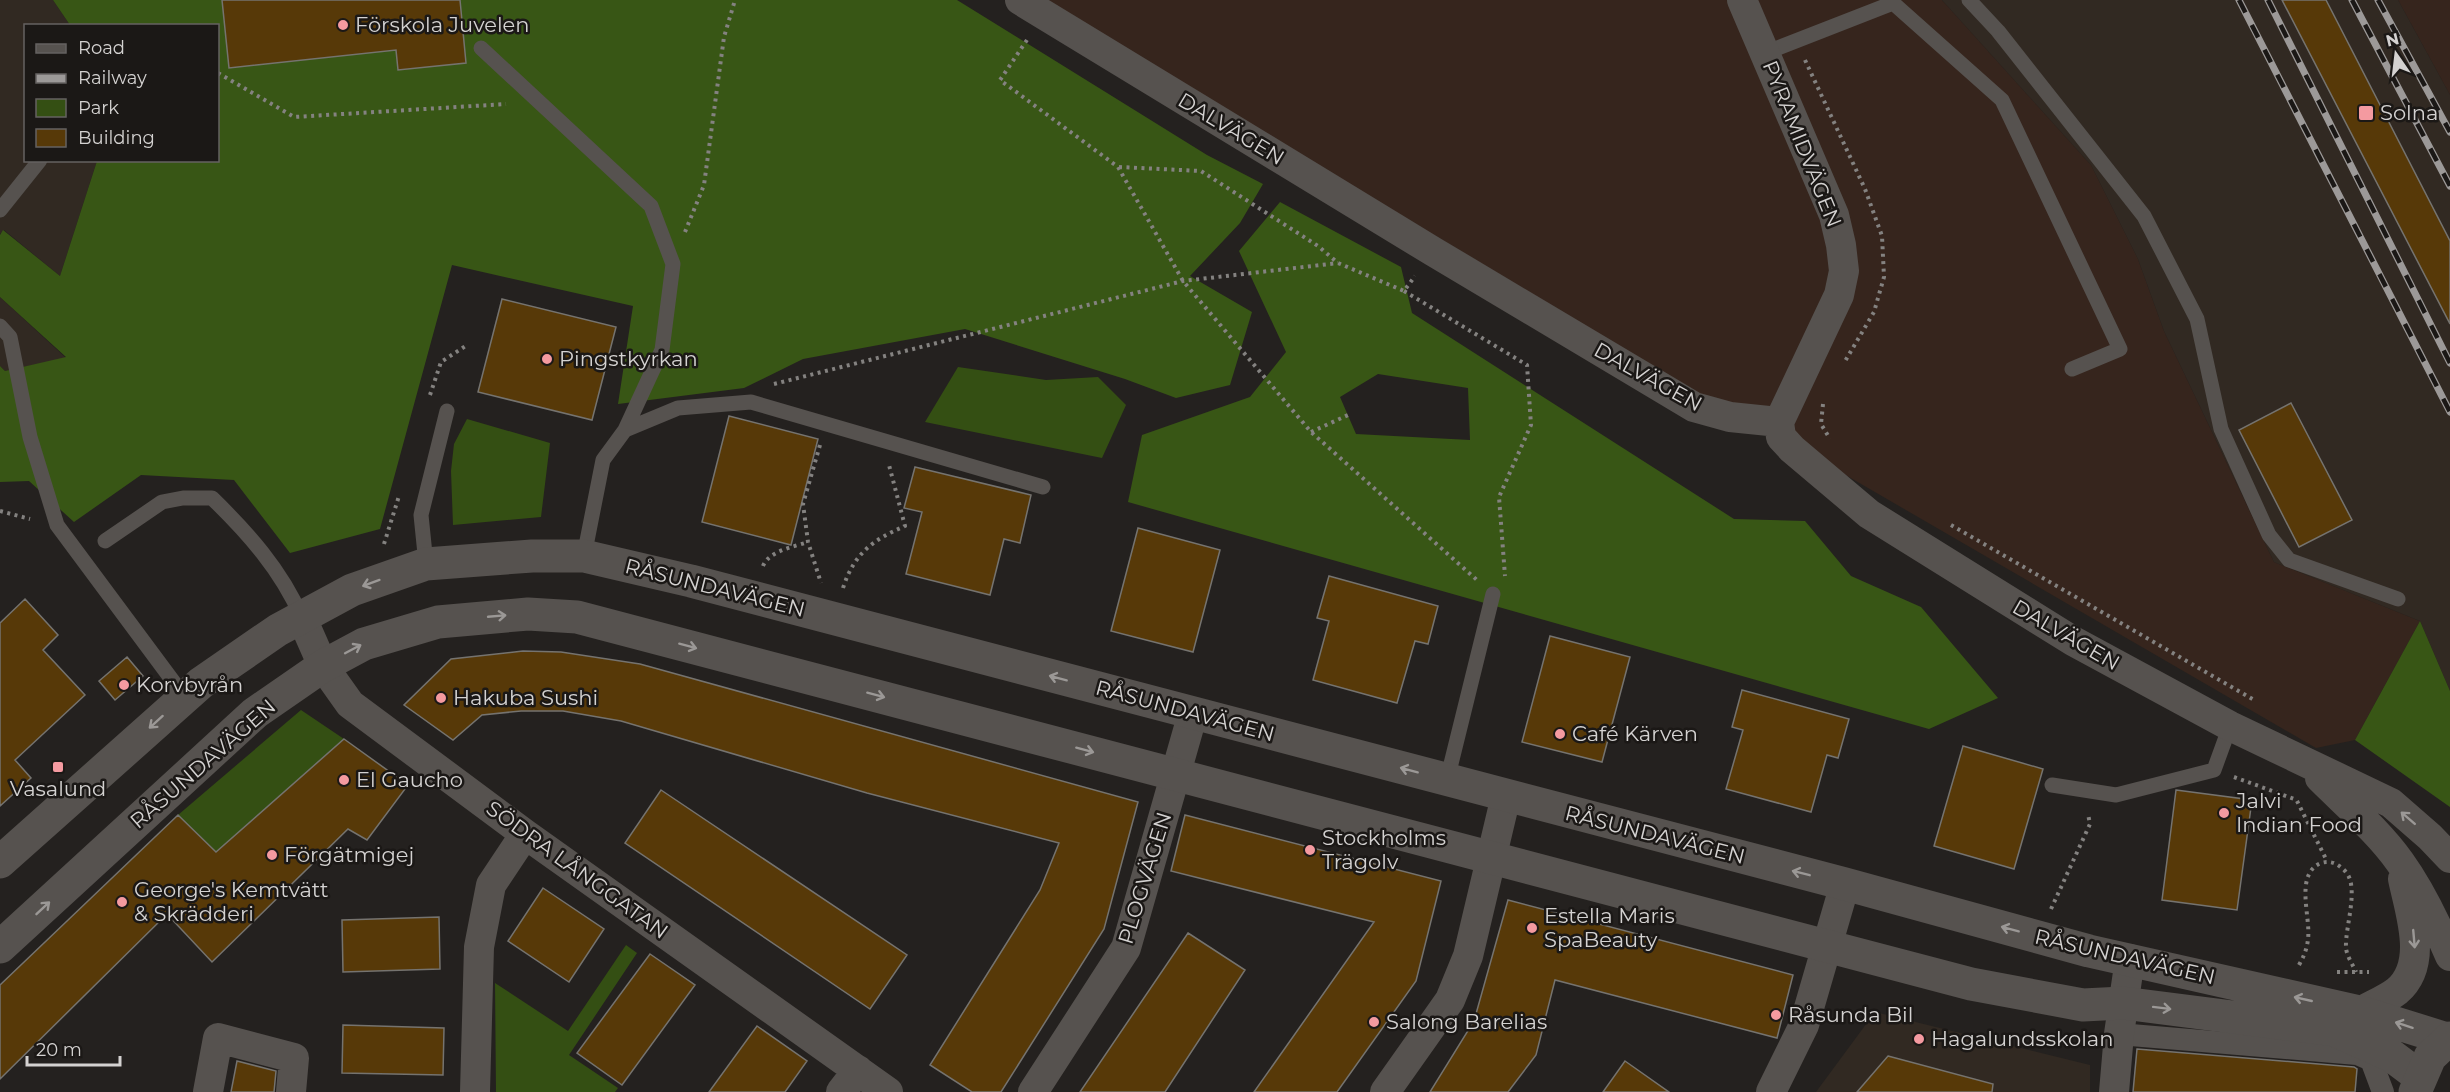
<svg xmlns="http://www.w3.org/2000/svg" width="2450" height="1092" viewBox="0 0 2450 1092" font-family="Montserrat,sans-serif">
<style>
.commercial{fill:#36251d}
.built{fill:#312922}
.green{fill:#344f13}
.forest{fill:#385615;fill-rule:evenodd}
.building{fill:#573908;stroke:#75736f;stroke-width:1.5}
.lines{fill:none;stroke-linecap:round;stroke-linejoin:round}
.path{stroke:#848280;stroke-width:4;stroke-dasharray:3 4.5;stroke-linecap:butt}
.service{stroke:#56524f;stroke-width:15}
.pedestrian{stroke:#56524f;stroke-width:22}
.minor{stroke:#56524f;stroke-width:30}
.tertiary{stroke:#56524f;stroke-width:33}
.secondary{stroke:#56524f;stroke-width:33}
.rail-casing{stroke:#9c9998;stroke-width:7}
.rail{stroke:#1b1816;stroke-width:4.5;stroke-dasharray:14;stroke-linecap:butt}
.oneway{stroke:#9b9896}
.poi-dot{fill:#f49aa0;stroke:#1b1816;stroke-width:2}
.labels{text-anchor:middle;stroke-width:5;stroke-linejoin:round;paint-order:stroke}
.poi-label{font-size:21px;fill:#d4d2d1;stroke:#1b1816;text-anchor:start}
.street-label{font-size:21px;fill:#d4d2d1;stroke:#1b1816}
</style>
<rect width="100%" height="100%" fill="#24211f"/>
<path class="commercial" d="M1044,0H1942L2091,165L2138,259L2164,331L2274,562L2420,621L2355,740L2316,748L1837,470L1713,403Z
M2398,0H2450V95Z"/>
<path class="built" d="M0,0H53L70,25L26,26V160L97,161L60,276L4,230L0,234Z
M1942,0H2398L2450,95V691L2420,621L2274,562L2164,331L2138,259L2091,165Z
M0,297L66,358L5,371L0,366Z
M1875,1012L2090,1065V1092H1816Z"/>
<path class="green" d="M958,367L1046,380L1098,377L1126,405L1102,458L925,422Z
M467,419L550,443L541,517L453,525L451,471L454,444Z
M301,710L344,739L216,852L178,815Z
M626,945L637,953L569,1055L618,1088L615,1092H496L495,983L568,1031Z"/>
<path class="forest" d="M53,0H957L1207,155L1263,184L1240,223L1190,276L1252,312L1230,385L1176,398L1125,379L965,329L803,359L744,388L618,404L633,306L452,265L380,529L290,553L234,480L141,475L74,522L29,481L0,482V366L5,371L66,357L0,297V235L3,230L60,276L97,161L218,160V26L70,25Z
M1280,202L1401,267L1412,313L1734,519L1805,521L1851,576L1921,607L1998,698L1929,729L1128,502L1142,435L1250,397L1286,352L1239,251ZM1378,374L1468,388L1470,440L1356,434L1340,397Z
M2420,621L2450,691V807L2355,740Z"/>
<path class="building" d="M222,0H460L466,63L398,70L396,50L229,68Z
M2282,0H2326L2450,241V324Z
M502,299L616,327L592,420L478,392Z
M2291,403L2352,520L2299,547L2239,430Z
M729,416L818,439L791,545L702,522Z
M915,467L1031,495L1020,543L1004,539L990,595L906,574L922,512L904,508Z
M1138,528L1220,550L1193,652L1111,631Z
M1329,576L1438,606L1428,644L1415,641L1397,703L1313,680L1329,621L1317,618Z
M25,599L58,635L43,650L85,695L15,760L31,778L0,806V623Z
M1550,636L1630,657L1602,762L1522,742Z
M523,651L561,652L640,664L1138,802L1104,929L1001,1092H972L930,1065L1040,890L1059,843L867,793L621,721L563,711H521L482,715L453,740L404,705L451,659Z
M127,657L143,676L115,700L99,681Z
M1742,690L1849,719L1838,758L1827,755L1811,812L1726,789L1743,730L1732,727Z
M344,739L408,785L367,840L348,829L212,962L167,914L0,1079V985L178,815L216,852Z
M1963,746L2043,769L2014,869L1934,846Z
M661,790L907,955L870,1009L625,843Z
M2176,790L2252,800L2237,910L2162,900Z
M1185,815L1441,881L1416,981L1337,1092H1254L1374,922L1171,871Z
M543,888L604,929L569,982L508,941Z
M1508,900L1793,975L1777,1038L1555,980L1536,1055L1508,1092H1430L1474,1021Z
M439,917L440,969L343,972L342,920Z
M1188,933L1245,970L1165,1092H1080Z
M650,954L695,985L622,1085L577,1053Z
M343,1025L444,1028L443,1075L342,1073Z
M757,1026L807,1061L785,1092H709Z
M2137,1049L2354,1067L2357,1069L2355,1092H2133Z
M1888,1056L1993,1084L1992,1092H1857Z
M237,1061L276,1071L274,1092H231Z
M1625,1061L1669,1092H1603Z"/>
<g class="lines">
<path class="path" d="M1027,40L1000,80L1118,167L1183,281L1311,432L1477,580
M1805,60L1865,189L1882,236L1884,277L1874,312L1844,363
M218,73L294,117L506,104
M1119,167L1201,171L1318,246L1338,263L1404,291L1415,276
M685,232L704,185L724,37L735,0
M1404,291L1527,365L1531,425L1499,497L1505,576
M774,384L1183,281L1338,263
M430,395L441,362L467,345
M1823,404L1821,424L1830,439
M1311,432L1348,415
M820,445L803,504L808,542L821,583
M0,511L30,519
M1951,525L2256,701
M384,544L399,496
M763,566C769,551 793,547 808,542
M843,588C854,554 872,540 905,526L889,465
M2234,777L2297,800
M2297,801L2327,861
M2051,909L2090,824L2088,814
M2299,965C2304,956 2307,949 2308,939C2311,917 2294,874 2321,863C2331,860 2338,864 2345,871C2360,886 2345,927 2346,947C2346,955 2353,965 2356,972
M2337,972H2369"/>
<path class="service" d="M1969,0L1998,31L2144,216L2197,319L2221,429L2269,535L2289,560L2398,599
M481,48L651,206L673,264L662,350L625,430
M1765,53L1893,3L2002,100L2120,349L2072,369
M0,210L40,160
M0,326L10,337L30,437L57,525L184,696
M105,541L162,502L183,498H212C248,533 281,570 301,616
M584,556L603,460L625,430L678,408L751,402L1043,487
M426,564L421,515L447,411
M1447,780L1493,594
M2052,785L2116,795L2214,770L2230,726"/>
<path class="pedestrian" d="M2119,1034L2357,1054L2371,1060L2383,1092"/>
<path class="minor" d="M1020,0L1434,252L1694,407L1730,417L1779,422
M1742,0L1834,215L1841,245L1844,271L1839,295L1779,422
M1779,422L1781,437L1792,449L1869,514L2073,641L2230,726L2391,803L2430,837L2450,858
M301,616L323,666L350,704L525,834L888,1092
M2320,778C2347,805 2378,831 2400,862C2421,891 2436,923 2450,956
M2360,1012C2372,1005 2387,999 2397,991C2429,964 2410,913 2403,879
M208,1092L218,1038L294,1058L291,1092
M475,1092L479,947L491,885L525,834
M841,1092L858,1070
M1033,1092L1126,948L1193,713
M1385,1092L1450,1000L1468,956L1506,796
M1771,1092L1804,1025L1845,884
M2114,1092L2119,1034L2130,959"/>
<path class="tertiary" d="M0,862L201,683L278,630L352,590L426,564L532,556H584L691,581L1845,884L2089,951L2360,1012L2447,1039
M0,947L255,713L323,666L364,644L438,622L528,614L577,617L1971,984L2083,1005L2123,1003L2334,1030L2392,1056L2420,1077"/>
<path class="secondary" d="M2415,1092L2430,1057L2450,1038"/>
<g class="rail-casing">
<path id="rail" d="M2239,0L2450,412
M2268,0L2450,363
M2352,0L2450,186
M2378,0L2450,132"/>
</g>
<use href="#rail" class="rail"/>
</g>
<defs><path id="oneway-shaft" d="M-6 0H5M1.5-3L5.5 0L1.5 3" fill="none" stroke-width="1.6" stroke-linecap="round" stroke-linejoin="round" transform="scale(1.5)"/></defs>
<g class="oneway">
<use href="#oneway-shaft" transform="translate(371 583) rotate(160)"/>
<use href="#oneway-shaft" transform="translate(497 616) rotate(-5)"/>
<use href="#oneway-shaft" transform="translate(688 646) rotate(15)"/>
<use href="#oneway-shaft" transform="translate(353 649) rotate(-28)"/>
<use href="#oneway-shaft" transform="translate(1058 678) rotate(-165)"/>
<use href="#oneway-shaft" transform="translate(876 695) rotate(15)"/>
<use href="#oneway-shaft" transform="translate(156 722) rotate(138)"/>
<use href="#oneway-shaft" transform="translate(1085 750) rotate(15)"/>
<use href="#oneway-shaft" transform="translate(1409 770) rotate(-165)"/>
<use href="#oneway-shaft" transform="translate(2408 818) rotate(-139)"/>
<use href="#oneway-shaft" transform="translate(1801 873) rotate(-166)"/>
<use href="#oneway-shaft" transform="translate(43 908) rotate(-43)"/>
<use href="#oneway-shaft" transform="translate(2010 929) rotate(-165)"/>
<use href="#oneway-shaft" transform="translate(2414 939) rotate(85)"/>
<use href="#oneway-shaft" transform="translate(2303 999) rotate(-167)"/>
<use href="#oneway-shaft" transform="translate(2162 1008) rotate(7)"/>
<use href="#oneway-shaft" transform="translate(2404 1025) rotate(-162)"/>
</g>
<g class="poi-dot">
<circle cx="343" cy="25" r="6"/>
<rect x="2358" y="105" width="16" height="16" rx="3"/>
<circle cx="547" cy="359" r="6"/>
<circle cx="124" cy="685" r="6"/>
<circle cx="441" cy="698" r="6"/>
<circle cx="1560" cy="734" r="6"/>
<rect x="52" y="761" width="12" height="12" rx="3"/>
<circle cx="344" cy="780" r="6"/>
<circle cx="2224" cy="813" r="6"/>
<circle cx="1310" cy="850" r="6"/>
<circle cx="272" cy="855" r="6"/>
<circle cx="122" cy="902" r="6"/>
<circle cx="1532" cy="928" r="6"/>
<circle cx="1776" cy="1015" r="6"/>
<circle cx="1374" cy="1022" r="6"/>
<circle cx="1919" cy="1039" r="6"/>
</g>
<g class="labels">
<g class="poi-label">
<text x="355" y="32">Förskola Juvelen</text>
<text x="2380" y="120">Solna</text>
<text x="559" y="366">Pingstkyrkan</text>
<text x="136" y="692">Korvbyrån</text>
<text x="453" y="705">Hakuba Sushi</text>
<text x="1572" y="741">Café Kärven</text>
<text x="356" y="787">El Gaucho</text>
<text x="58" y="796" text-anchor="middle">Vasalund</text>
<text x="2236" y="808">Jalvi<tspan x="2236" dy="24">Indian Food</tspan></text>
<text x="1322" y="845">Stockholms<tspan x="1322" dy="24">Trägolv</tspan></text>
<text x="284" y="862">Förgätmigej</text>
<text x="134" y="897">George's Kemtvätt<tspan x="134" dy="24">&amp; Skrädderi</tspan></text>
<text x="1544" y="923">Estella Maris<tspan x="1544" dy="24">SpaBeauty</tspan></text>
<text x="1788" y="1022">Råsunda Bil</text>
<text x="1386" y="1029">Salong Barelias</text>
<text x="1931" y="1046">Hagalundsskolan</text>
</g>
<g class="street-label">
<text transform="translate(1231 129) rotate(31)" y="7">DALVÄGEN</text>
<text transform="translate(1802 144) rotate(68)" y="7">PYRAMIDVÄGEN</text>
<text transform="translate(1648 377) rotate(29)" y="7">DALVÄGEN</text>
<text transform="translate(715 588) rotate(14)" y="7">RÅSUNDAVÄGEN</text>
<text transform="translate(2066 635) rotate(30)" y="7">DALVÄGEN</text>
<text transform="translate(1185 711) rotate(15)" y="7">RÅSUNDAVÄGEN</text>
<text transform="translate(203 764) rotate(-41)" y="7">RÅSUNDAVÄGEN</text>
<text transform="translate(1655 835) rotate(14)" y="7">RÅSUNDAVÄGEN</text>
<text transform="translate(577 870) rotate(36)" y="7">SÖDRA LÅNGGATAN</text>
<text transform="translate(1145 878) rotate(-73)" y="7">PLOGVÄGEN</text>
<text transform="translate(2125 957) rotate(13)" y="7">RÅSUNDAVÄGEN</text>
</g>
</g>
<rect x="24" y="24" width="195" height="138" fill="#1b1816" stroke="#656261" stroke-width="1.5"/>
<rect x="36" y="44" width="30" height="9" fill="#56524f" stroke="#656261" stroke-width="1.5"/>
<text x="78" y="54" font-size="18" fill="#d4d2d1">Road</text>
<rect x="36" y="74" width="30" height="9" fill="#9c9998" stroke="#656261" stroke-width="1.5"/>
<text x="78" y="84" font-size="18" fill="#d4d2d1">Railway</text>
<rect x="36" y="99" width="30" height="18" fill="#344f13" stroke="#656261" stroke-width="1.5"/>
<text x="78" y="114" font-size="18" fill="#d4d2d1">Park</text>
<rect x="36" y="129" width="30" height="18" fill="#573908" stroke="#656261" stroke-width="1.5"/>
<text x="78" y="144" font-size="18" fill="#d4d2d1">Building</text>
<g transform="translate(2396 54) rotate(346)" stroke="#1b1816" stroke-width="4.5" paint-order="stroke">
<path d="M0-4.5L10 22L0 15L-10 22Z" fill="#d4d2d1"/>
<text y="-9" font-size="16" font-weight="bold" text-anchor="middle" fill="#d4d2d1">N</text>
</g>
<path d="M27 1056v9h93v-9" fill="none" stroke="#d4d2d1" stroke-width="3"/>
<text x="36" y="1056" font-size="18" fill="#d4d2d1" stroke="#1b1816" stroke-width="4.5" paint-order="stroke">20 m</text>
</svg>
